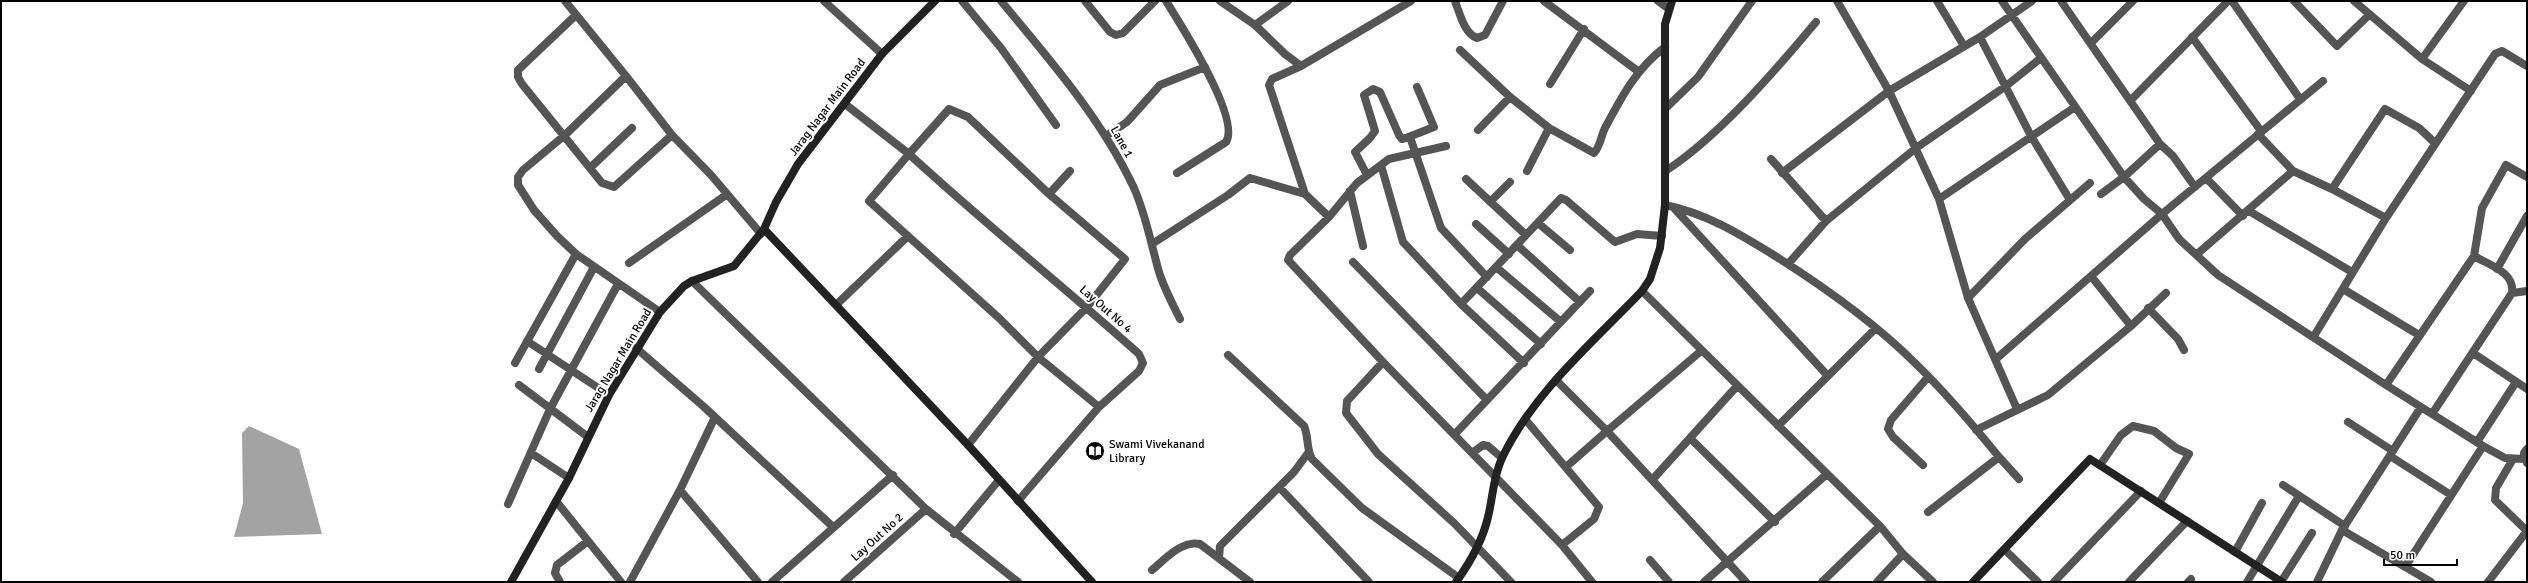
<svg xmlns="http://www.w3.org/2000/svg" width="2528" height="583" viewBox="0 0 2528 583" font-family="Signika,sans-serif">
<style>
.water{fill:#a3a3a3}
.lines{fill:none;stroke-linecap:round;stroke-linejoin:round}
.street{stroke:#555;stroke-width:8}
.secondary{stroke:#222;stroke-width:8}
.labels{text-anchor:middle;stroke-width:4;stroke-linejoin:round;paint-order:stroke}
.street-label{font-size:12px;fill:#000;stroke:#fff}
.poi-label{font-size:12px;fill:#000;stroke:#fff;text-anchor:start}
</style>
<rect width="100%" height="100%" fill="#fff"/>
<path class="water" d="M249,426L299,449L322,534L234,537L243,503L242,433Z"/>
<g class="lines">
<path class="street" d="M565,1L626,76
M824,1L882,54
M962,1L1001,48L1056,125
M1001,1C1050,60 1101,118 1134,188C1146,215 1151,244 1159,272C1164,288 1172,303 1180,319
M1085,1L1110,32L1116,35L1123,33L1155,1
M1166,1C1181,25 1241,119 1226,142L1177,173
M1220,1L1255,25L1288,1
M1455,1C1460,14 1464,33 1477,38L1485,35L1503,1
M1544,1L1639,72
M1658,1L1669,9
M1837,1L1889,91L1939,199L1968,298L2017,409
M1937,1L1964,46
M2002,1L2124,177L2144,199L2162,214L2179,239L2218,275L2386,385L2483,446L2505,458L2525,459
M2061,1L2160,144L2124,177L2101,194
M2232,1L2300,99
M2294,1L2337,46L2369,15
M2354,1L2422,59L2471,91
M576,15L518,70V77L522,84L602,183L614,187L672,135
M1255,25L1285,54L1301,66L1411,1
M1980,37L2031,136L2070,200
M2192,37L2261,131
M2091,43L2133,1
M1460,50L1510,97L1549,128L1594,153C1600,147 1601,136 1605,128C1622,96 1636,69 1665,47
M2422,59L2464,1
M1301,66L1272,79L1269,85L1305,194
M1550,84L1584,29
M2131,100L2228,1
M845,104L909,154L949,109L968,117L1049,194L1125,259L1087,307L1038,357L968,445
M1666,108L1698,77L1752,1
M1478,130L1510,97
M2258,134L2293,171L2332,189L2386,218
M1106,136L1127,122L1160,85L1205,67
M1410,137L1441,228L1487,277
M2160,144L2173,156L2195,187
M1446,146L1389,159L1357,183L1329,217L1290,255L1288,260L1383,362L1562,545L1592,582
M1771,159L1826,221L1788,264
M1381,165L1403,242L1461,304L1524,363
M590,168L632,128
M1667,170C1720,135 1775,71 1816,22
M1527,171L1549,128
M1782,173L1889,91L1980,37L2032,1
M1367,175L1355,152L1370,138L1375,131L1364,95L1373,89L1380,92L1399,135L1402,139L1406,138L1434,127L1417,87
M2206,178L2243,216
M1466,179L1526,235
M2332,189L2385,109L2419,128L2435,143
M1350,191L1363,246
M1049,194L1070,171
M1939,199L2075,107
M1490,202L1510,182
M1665,205C1705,213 1738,233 1772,254C1823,286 1873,321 1916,364C1946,393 1973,425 1999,457L1928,512
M1673,207L1827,375
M2249,211L2352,272
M1826,221L1916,148L2006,86L2041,58
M1538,223L1570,250
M1476,224L1509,254
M1152,244L1228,195L1250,178L1305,194L1329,217
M1517,245L1580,302
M2196,255L2293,171
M2474,256L2482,208L2506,165L2527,177
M1353,262L1487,400
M629,263L726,195
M1496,267L1561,322
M2497,269L2527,216
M2091,276L2131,326
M692,281L926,509L1018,582
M1477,288L1541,344
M2343,289L2419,335
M1642,291L1880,526L1903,554L1933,582
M2512,293L2527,291
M1968,298L2025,239L2090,183
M1461,304L1561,198L1566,200L1615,242L1637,234L1662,236
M836,305L908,236
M2148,308L2178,339L2184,350
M660,312L576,254L557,236L534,210L518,185V177L523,170L565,135L626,76L672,135L711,175L761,234
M2314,336L2386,218L2495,54L2502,51L2527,66
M527,341L609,395
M636,348L703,406L832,526
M2473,353L2527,389
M1228,355L1304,426C1309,437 1306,449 1312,459L1362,508L1459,578
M1996,359L2162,214L2323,81
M1383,362L1347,401L1346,413L1378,454L1454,523L1511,582
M515,363L576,254
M539,369L594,267
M1556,380L1607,431L1701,351
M519,385L588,437
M2386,385L2474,256C2489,265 2515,272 2512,293L2432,414
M1525,419L1599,507L1594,519L1562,545
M2348,422L2393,451
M1778,426L1876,328
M1976,430L2048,395L2131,326L2166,293
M1455,434L1590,291
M1690,438L1775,522
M2477,442L2516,382
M531,453L569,478
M1472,453L1483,445L1488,446L1502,458
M2390,456L2451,495
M1999,457L2019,479
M2513,459L2496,488L2495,500L2527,531
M2527,463L2524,453L2527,449
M1923,465L1893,437L1888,429L1891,420L1928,377
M2100,465L2121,435L2133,426L2154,431L2176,448L2189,454L2159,503
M1566,467L1607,431L1746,582
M1653,479L1737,386
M2283,485L2345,526
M1279,487L1369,582
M680,490L758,582
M556,501L621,582
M1018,501L1099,407L1139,371L1143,363L1139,354C1063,286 984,223 909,154L869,201L999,318L1038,357L1099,407
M508,504L550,409L618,284
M2342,530L2431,582
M954,534L999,480
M2005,550L2038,582
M2235,552L2262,503
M1219,558L1220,546L1294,472L1308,453
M1650,560L1669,582
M2405,567L2483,446
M1152,570C1165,559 1182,540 1200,544L1250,582
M560,582L555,573L557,565L588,541
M630,582L680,490L715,417
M772,582L893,475
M844,582L926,509
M1704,582L1827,474
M1822,582L1880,526
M1877,582L1903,554
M2054,582L2141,491
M2129,582L2187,521
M2188,582L2191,579
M2247,582L2299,496
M2281,582L2312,533
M2317,582L2342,530L2421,407
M2488,582L2527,531"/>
<path class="secondary" d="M764,229L968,445L1092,582
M511,582L569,478L609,395L660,312L684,286L692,281L734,266L764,229L776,202L798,164L882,54L935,1
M1456,582C1469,564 1483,539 1488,517C1493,497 1493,477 1502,458C1534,392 1592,343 1642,291L1650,279L1660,248L1665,205V24L1672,1
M1973,582L2090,459L2282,582"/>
</g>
<defs>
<g id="library-disc" transform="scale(1)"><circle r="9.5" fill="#000" stroke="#fff"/><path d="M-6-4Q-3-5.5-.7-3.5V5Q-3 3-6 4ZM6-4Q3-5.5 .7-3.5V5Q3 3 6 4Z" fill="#fff"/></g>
</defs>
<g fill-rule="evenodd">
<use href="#library-disc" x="1095" y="451"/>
</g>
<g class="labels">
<g class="street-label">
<text transform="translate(827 107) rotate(-53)" y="4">Jarag Nagar Main Road</text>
<text transform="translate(1122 142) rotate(61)" y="4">Lane 1</text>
<text transform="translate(1106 309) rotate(41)" y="4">Lay Out No 4</text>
<text transform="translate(618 360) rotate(-59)" y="4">Jarag Nagar Main Road</text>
<text transform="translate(877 537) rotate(-42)" y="4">Lay Out No 2</text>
</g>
<g class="poi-label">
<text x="1109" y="448">Swami Vivekanand<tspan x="1109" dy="14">Library</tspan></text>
</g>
</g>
<rect width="2528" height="583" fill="none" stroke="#000000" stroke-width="4"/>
<path d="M2384 559v6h73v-6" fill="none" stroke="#000000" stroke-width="2"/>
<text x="2390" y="559" font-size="12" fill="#000000" stroke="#ffffff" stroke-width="3" paint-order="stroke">50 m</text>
</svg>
